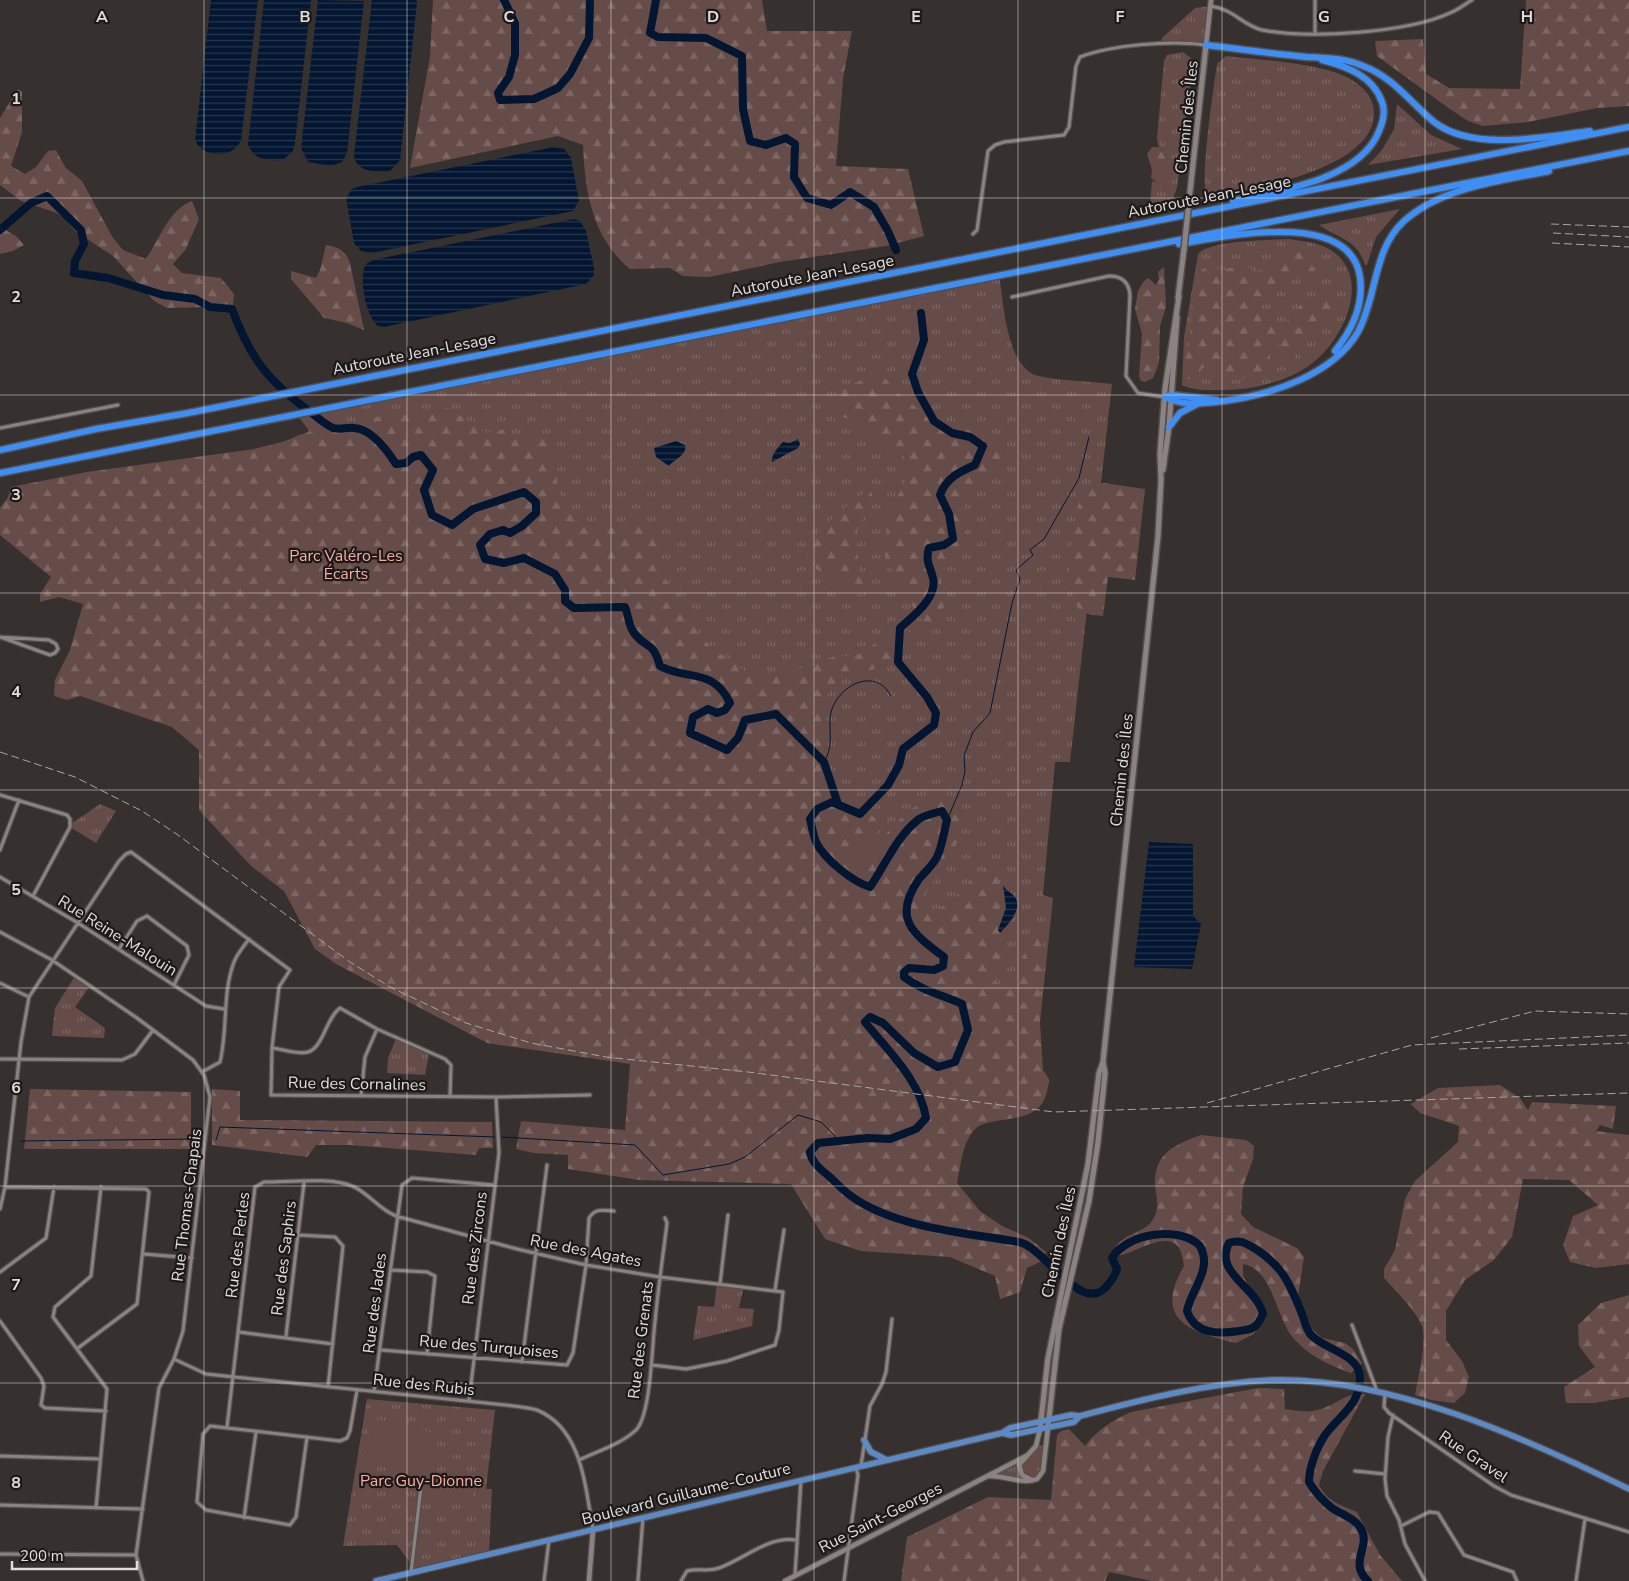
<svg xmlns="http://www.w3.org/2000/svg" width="1629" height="1581" viewBox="0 0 1629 1581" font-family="'Nunito Sans',sans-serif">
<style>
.grass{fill:url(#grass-tufts)}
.forest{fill:url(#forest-firs)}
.pitch{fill:#664c48}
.water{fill:url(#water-rules)}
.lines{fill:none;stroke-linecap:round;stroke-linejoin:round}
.stream{stroke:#031631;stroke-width:1}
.river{stroke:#031631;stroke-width:8}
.minor-casing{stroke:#554f4e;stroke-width:5.5}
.tertiary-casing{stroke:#554f4e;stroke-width:7}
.secondary-casing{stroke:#554f4e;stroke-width:8}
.primary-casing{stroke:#554f4e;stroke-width:8}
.motorway-casing{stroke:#554f4e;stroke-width:9}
.minor{stroke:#8a8381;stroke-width:3}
.tertiary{stroke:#8a8381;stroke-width:4.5}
.secondary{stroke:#8a8381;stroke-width:5}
.primary{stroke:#5c8ac7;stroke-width:5.5}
.motorway{stroke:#3d8ff6;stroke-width:6}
.rail{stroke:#aaa5a4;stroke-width:1;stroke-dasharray:8 4;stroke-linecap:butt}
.secondary-bridge-casing{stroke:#554f4e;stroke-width:8;stroke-linecap:butt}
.secondary-bridge{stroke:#8a8381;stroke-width:5}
.grid{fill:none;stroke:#e1dddc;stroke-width:1;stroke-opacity:0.55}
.labels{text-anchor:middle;stroke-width:4.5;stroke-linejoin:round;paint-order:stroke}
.street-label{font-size:16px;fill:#e1dddc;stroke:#1c1918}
.park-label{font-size:16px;fill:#f8aea2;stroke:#1c1918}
.grid-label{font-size:16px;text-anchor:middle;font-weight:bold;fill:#e1dddc;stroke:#1c1918;stroke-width:4.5;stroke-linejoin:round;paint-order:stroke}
</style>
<defs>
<pattern id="grass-tufts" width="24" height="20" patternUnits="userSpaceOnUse" patternTransform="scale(1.25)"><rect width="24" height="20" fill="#664c48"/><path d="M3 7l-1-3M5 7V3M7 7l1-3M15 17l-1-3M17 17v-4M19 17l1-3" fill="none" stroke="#7c6562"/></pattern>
<pattern id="forest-firs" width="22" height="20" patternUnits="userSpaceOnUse" patternTransform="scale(1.25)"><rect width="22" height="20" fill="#664c48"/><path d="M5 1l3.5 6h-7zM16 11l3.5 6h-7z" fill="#7c6562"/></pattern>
<pattern id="water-rules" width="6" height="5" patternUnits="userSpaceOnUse" patternTransform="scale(1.25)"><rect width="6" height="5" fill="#031631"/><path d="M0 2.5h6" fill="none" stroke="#27374e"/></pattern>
</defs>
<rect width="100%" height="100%" fill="#36302f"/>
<path class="grass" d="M1210,6L1206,45L1161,44L1162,38L1195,8Z
M1183,52L1192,59L1193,66L1177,188L1173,199L1152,208L1150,205L1152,181L1156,182L1168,159L1159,147L1157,138L1164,61L1167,55Z
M1226,56C1259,60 1312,62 1342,75C1358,82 1374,94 1374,114C1374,169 1249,191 1207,197C1199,185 1214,84 1217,64Z
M1397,104L1431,135L1462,149L1368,165L1382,150L1394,129Z
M1400,209L1376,237L1367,265H1365C1358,240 1338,238 1319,225Z
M1290,239C1301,241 1313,242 1323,246C1377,270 1345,340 1310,365C1286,382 1252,390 1223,390C1211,390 1193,391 1182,385L1184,337L1198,254C1209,240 1271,240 1290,239Z
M999,275C1004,303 1006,369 1039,376C1062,381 1088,381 1112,384L1070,762H1055L1043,895L1053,898L1040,1022L1036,1110L254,449L294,439L309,431L296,413Z
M100,804L116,811L96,843L70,827L71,824Z
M75,976L90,986L75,1007L105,1028L104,1038L52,1036L55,1008Z
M396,1039L429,1054L425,1075L387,1073L388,1058Z
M717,1283L744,1286L739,1308L754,1309L752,1326L693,1340L698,1306L714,1307Z
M367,1399L495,1410L486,1489H492L489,1552L415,1569L397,1545L343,1546Z
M1046,1445L1044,1466L1033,1481L988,1476L1021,1459L1036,1446Z"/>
<path class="forest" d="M433,0H762L767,31H852L843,78L836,166L908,169L924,236L886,246L780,262L709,277L683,276L670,268L630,269C592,237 585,192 583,145L558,136L410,168L430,56Z
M1526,0H1629V106L1597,108L1528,122L1483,126L1468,121L1447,107L1377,56L1375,41L1423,39L1426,74L1449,88L1520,89Z
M18,89L22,92V132L11,166L25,174L36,167L48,151L56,150L65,167L82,181L113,238L123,250L146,259C159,240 170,208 192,201L199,219L186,249L173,264L182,273L221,278L234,294L233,305L226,313L206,307L167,308L154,301L113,256L75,231L64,218L57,213L21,201L0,185V118Z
M1152,147H1159L1168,159V171L1156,182L1151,178L1152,170L1147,154Z
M0,227L16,236L24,245L13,251L0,254Z
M326,245C339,247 346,251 350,263L364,330L347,323L324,318L291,279V271L316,278L320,270Z
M1287,251C1306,250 1314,258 1314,278L1307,284L1297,277C1292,278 1263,299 1261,303L1265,318L1270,323H1286C1301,300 1309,298 1335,299L1343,307C1338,321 1320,323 1307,327L1291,365L1286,366C1283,355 1284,340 1267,344L1265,351L1275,365L1273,375L1223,381L1218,378L1212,364L1208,363L1192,379H1188C1178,367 1189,355 1190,342C1193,325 1187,272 1208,267L1223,270L1240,265L1256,271L1262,270Z
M1164,267L1166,307L1160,326L1159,363L1153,378L1145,382L1141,381L1139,376L1142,334L1135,309L1138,291L1144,281L1148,278L1156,285L1159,279L1158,272Z
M884,377L902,397L941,426H959L984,439L997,448L1001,458L995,472L965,492C963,511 970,528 967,547L952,558L945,559C936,573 943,587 946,603L935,624H925L909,601L885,557L887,517L907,478L909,468L902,453H891L865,426L841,416L834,406L836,392L864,379Z
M448,408L487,433L505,429L516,436H542C563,469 550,520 599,528C612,530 629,525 642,523L656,534L663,578L677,591L688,607L701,637L713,649L752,676H778L832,657L857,655L900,628L910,632L911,652C899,657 888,664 876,668C865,673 850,675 840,681C804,703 831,786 848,814L858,816L870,814L876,819L878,831L867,845L853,855L855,862H862C885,837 914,792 952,795C972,842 950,850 929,888C924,896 921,900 922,910L931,913C954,903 968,882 987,867L997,873L1001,891L997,918L1000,936L999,960L994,964L991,971L995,982L1012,990L1016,988L1031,927L1034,923L1040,924L1044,930L1039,1007L1043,1070L1049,1079C1046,1115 1028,1116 996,1121C990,1122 980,1124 975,1129C962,1143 961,1165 957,1183L980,1211L1002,1226L1029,1238L1046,1252L1042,1261L1027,1268L1020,1292L1000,1299L995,1276L950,1257L861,1251L825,1239L791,1184L639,1180L568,1169V1155L534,1153L516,1149L521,1121L625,1130L630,1064L487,1043L336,964L315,949L284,891L251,866L199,810V750L172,727L80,696L67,700L54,696L55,680L70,650L83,604L59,597L40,602V594L51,577L0,535V508L8,497L11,487L87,472L254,449L279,444L299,435L377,417L415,414Z
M1104,483L1145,489L1135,580L1108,577L1103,616C1094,615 1084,615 1078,608C1075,605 1070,577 1069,572C1069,562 1075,511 1079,503C1084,492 1092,484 1104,483Z
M867,490L872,493L871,502L861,520L856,537L859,572L869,585L867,592L855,595C849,590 844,583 837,579C830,574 816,571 810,565C792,544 853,502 867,490Z
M1500,1085L1520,1098L1528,1110L1532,1102L1616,1106L1613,1129L1600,1125L1596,1131L1629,1135V1264L1596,1268L1570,1262L1563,1245L1573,1216L1598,1205L1569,1180L1523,1179L1512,1237L1494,1260L1465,1280L1446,1311V1340L1462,1361L1469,1377L1465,1393L1454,1403L1431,1400L1415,1395C1418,1379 1427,1342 1422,1326C1416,1311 1395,1290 1384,1278V1269L1395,1250L1405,1199L1415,1181L1458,1142L1459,1126L1420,1113L1411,1104L1438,1088Z
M30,1089L191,1092V1149H24Z
M212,1089L240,1091V1120L492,1122L493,1148H479L476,1155L350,1145H316L307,1157L212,1145Z
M1201,1135L1246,1140L1254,1146L1253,1159L1243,1187L1241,1214L1253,1227L1297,1248L1304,1257L1298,1296L1297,1310L1300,1318L1322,1338L1345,1343L1353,1349L1362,1363L1351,1373C1329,1365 1309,1356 1293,1338C1276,1318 1273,1269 1243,1264V1276L1259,1305L1261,1322L1254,1334L1236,1343C1191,1332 1152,1321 1184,1266C1183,1261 1182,1252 1179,1248C1167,1229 1132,1255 1117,1256L1114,1251C1122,1232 1142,1235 1152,1221C1161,1207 1156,1199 1155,1184C1154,1153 1176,1144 1201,1135Z
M1629,1295V1397L1594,1403H1566L1564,1387L1595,1367L1579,1346L1578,1325L1601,1303Z
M1258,1388L1284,1389L1285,1409C1296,1411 1310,1413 1321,1409C1339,1403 1345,1393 1365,1394L1323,1471L1319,1485C1328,1502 1340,1505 1357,1512L1380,1555L1402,1581H1152L1109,1572L1105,1581H901L907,1537L988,1497L1051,1500L1057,1435L1061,1431L1069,1429L1085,1446C1097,1430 1113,1420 1131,1412Z"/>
<path class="pitch" d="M372,1418L438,1434L428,1477L362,1461Z
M437,1480L473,1485L471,1506L434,1502Z"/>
<path class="water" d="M211,0H258L241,140C233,160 202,158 195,140Z
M264,0H311L295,143L293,151L283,160C268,161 253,160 248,144Z
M318,0L364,1L347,153L342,162L331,166L308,162L301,148Z
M372,0H416L417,2L400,160L390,171C377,172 356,173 354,155Z
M554,147L564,149L571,158L579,201L573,211L372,253L361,251L354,243L346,198L352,189L357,187Z
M574,219L580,221L586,231L594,268V275L586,284L384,327L378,326C366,316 358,278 366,264L373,260Z
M798,439L800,444L798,448L772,462C771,455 778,447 783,442L790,443Z
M676,441L685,445C688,455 673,460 669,466L656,457L654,448Z
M1149,842L1193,844V916L1201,924L1192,969L1134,967Z
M1003,885C1006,891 1011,892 1015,897C1023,909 1008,925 1000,933L998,930L1006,908Z"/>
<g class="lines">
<path class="stream" d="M824,762C836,742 826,728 832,709C841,684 876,667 891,696
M947,820L962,785L965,771L964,756L973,732L990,713L1012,603L1020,579L1016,570L1033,555L1030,550L1044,539L1079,478L1089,437
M502,1137L635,1145L663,1175L729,1164L745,1157L798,1115L821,1122L835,1136V1141
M216,1140L220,1127L495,1137
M21,1141L198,1139"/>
<path class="river" d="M504,0L515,23V55L509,77L498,93L500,100L534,99L558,88L570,74L589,38L590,0
M656,0L650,33L658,37L706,38L742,56L743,109L750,141L766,145L786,138L795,144L794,177L807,198L831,205L850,192L874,207L888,231L896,250
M0,230L31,203L47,196L81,230L84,244L75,261L74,273L108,278L163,295L195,299L210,307L232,309C250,358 268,381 309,411C316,416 323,423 331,427C338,431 346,427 354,428C372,429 387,450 396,464L406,463L413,457L421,455L433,470L424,490L432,515L452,525L473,509L524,492L536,502V513L522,526L510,533L503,530L490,534L480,545L485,559L504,563L524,558L555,574L565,590V601L574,608L625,607C629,616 628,625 634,633C648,651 652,639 660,666C687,681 713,667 730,703L725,710L717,713L708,709L693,717L690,733L727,750L738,738L745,720L776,714L824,762L838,804
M921,313L924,340L912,374L918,392L934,421L952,433L970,437L983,446L975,465C959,472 946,478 940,495L949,514L953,539L944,545L929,548C925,561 930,566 933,578C938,598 912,617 900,628L898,662L927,697L936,713L934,725L903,749L899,765L888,785L860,814L832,802L817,809L810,819C812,827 813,835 816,842C824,859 853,882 870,887C886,864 896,837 919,819C925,815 935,813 942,811L947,820C944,832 942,847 937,857C933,865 925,872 919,879C892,918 912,933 944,957L943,966L934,970L909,968L904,972V977C921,990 942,995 962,1004L968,1030L955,1062L938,1067L914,1053L883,1023L870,1017L865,1022C888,1051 920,1080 926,1118L916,1129L890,1139L868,1138L818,1143L810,1152C812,1164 822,1170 831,1178C837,1184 844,1191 851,1196C895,1228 967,1233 1019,1242C1044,1247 1080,1313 1105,1288C1110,1283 1115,1275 1117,1269L1112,1258C1127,1233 1180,1225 1200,1246C1213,1270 1191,1289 1187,1311C1195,1335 1219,1334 1239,1331C1244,1330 1250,1330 1254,1327C1259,1324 1260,1319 1263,1314C1257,1287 1213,1273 1229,1243C1239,1239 1245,1243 1254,1248C1283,1266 1290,1284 1302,1314C1305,1321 1305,1328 1311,1335C1325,1350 1360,1354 1360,1378C1360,1405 1339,1416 1325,1435C1317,1447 1309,1467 1309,1482C1314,1491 1324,1502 1332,1508C1342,1515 1353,1517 1360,1527C1373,1546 1347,1562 1368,1581"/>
<g class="minor-casing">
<path id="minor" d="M1315,0V33
M1210,6C1234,9 1242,25 1262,30C1309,39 1409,33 1452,12C1459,9 1465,4 1472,0
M973,234L977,230L988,151L995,145L1004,142L1064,135L1069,127L1076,66L1080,57C1111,45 1171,40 1205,45
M1012,297L1109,276C1121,276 1129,282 1130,295L1126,376L1138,393L1164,397
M0,428L118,405
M0,637L49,640L56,644L58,649L55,653L50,655L0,637
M0,795L67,815L70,819V827L33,896
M0,850L19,800
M0,877L78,923L206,1006L224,1009
M0,932L52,960L137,1018L193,1060L204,1075L210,1097L183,1331L174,1359L159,1388L136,1555L143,1581
M119,949L137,921L147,916L187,946L189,955L174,985
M0,983L29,997
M272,1048C282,1049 298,1055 308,1052C323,1048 326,1018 340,1008L377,1029L445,1059L451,1065L450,1097
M0,1059L122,1060L135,1054L153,1030
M202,1072L220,1062C228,1029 222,994 234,962C237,954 244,946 249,939
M361,1096L365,1057L377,1029
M5,1187L146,1189L149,1192L137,1304L78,1348
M0,1209L5,1187L21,1042L29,997L119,861L126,854L131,852L290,970L279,987L272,1048L271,1095L496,1097L590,1095
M298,1235L335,1237L343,1246L328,1387
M144,1254L192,1258
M391,1270L427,1272L435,1276L427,1354
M0,1272L46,1238L54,1187
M720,1284L728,1215
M775,1290L784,1230
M0,1321L41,1378L44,1386L41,1405L45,1408L106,1411
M1352,1325L1377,1391
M239,1332L333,1344
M286,1336L304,1183
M381,1350L567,1365L573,1353L586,1265L589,1218C595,1208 603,1210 614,1211
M174,1359L206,1374L514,1406C521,1407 530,1408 537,1410C583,1429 585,1488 593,1529
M522,1362L547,1165
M374,1391L402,1185L412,1178L494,1185
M1385,1394L1384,1407L1389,1413L1494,1486L1511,1495L1629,1532
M469,1401L499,1153L496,1097
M1393,1415L1388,1437L1385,1479L1387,1496L1399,1520L1405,1544L1425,1581
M227,1427L255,1187L264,1182C288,1182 332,1177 352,1186C368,1192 378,1209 396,1216L517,1249L586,1265L660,1277L783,1292L779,1330L775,1345L727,1361L686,1369L652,1365
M307,1437L296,1517L290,1525L206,1510L197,1502L203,1434L210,1426L340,1441L347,1438L350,1431L357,1390
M0,1456L100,1459
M579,1460C598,1451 621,1444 636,1430C651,1415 652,1344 655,1322C658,1289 663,1256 667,1223L665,1218
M861,1466L870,1406L882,1384L886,1372L892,1319
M1355,1471L1385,1474
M0,1505L143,1509
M96,1508L107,1389L53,1317L55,1307L91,1276L101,1187
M244,1518L256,1432
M1401,1526L1429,1512L1438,1513L1464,1555L1513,1572L1517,1581
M0,1554L136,1555
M411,1573L422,1478
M795,1575L801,1480
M544,1581L549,1540
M638,1581L643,1517
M681,1581L687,1571C698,1568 708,1572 719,1568C745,1559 767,1536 796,1540
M844,1581L858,1475L856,1468
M1576,1581L1585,1519"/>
</g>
<g class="tertiary-casing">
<path id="tertiary" d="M1206,45L1211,0
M989,1476C1005,1475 1022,1485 1037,1479L1043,1471L1048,1427
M1032,1480L1022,1475L1019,1465L1036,1446L1040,1429
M589,1581L593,1530
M785,1581L1028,1455"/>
</g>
<g class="secondary-casing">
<path id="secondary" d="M1189,201L1206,45
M1178,298L1184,249
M1163,470L1169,427L1177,317
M1048,1427L1059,1329L1089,1201L1098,1142L1105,1073L1103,1062
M1040,1429L1048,1358L1088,1164L1099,1073L1103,1062L1158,536L1161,480L1160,454L1165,389L1179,296"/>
</g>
<g class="primary-casing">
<path id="primary" d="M1002,1433L1011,1435L1074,1422L1080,1416
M864,1440L871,1452L887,1460
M376,1581L1002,1433L1010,1428L1071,1415L1080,1416C1144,1399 1207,1383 1273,1380C1391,1377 1525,1438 1629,1489"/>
</g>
<g class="motorway-casing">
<path id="motorway" d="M1206,45C1239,49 1273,54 1307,57C1326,58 1345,58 1363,66C1393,77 1410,102 1434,122C1473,152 1545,137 1590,131
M1233,201C1278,191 1360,180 1379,131C1383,122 1386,112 1382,102C1373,76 1346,66 1322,60
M1179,244C1223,237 1350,208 1360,277C1364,305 1352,330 1335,351
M1165,397C1183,407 1205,403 1224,401C1270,395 1333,375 1358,332C1377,297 1373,249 1404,221C1442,187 1501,181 1549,171
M1165,397L1172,395L1217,400
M1169,427L1180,413L1197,404
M0,450L96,429L188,413L1629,127
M0,473L1629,151"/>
</g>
<use href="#minor" class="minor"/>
<use href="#tertiary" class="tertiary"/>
<use href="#secondary" class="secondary"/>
<use href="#primary" class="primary"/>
<use href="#motorway" class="motorway"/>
<path class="rail" d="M1551,224L1629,227
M1553,233L1629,237
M1552,243L1629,247
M0,752L75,777L142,811L178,835L350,962L390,987L466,1023L531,1043L606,1057L748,1072L1054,1112L1629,1093
M1431,1038L1535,1011L1629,1014
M1459,1049L1629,1043
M1207,1103L1412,1045L1629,1035"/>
<g class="secondary-bridge-casing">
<path id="secondary-bridge" d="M1184,249L1189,201"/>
</g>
<use href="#secondary-bridge" class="secondary-bridge"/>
</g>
<path class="grid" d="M204,0V1581M407,0V1581M611,0V1581M814,0V1581M1018,0V1581M1222,0V1581M1425,0V1581M0,198H1629M0,395H1629M0,593H1629M0,790H1629M0,988H1629M0,1186H1629M0,1383H1629"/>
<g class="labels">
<g class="street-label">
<text transform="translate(1186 117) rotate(-84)" y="6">Chemin des Îles</text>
<text transform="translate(1209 196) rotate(-11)" y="6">Autoroute Jean-Lesage</text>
<text transform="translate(812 275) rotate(-11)" y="6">Autoroute Jean-Lesage</text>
<text transform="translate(414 353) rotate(-11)" y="6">Autoroute Jean-Lesage</text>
<text transform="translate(1121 770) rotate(-84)" y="6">Chemin des Îles</text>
<text transform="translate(118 935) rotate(32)" y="6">Rue Reine-Malouin</text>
<text transform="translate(357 1083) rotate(1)" y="6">Rue des Cornalines</text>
<text transform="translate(186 1205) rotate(-83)" y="6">Rue Thomas-Chapais</text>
<text transform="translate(1058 1242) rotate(-78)" y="6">Chemin des Îles</text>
<text transform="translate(237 1245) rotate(-83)" y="6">Rue des Perles</text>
<text transform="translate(474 1248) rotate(-83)" y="6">Rue des Zircons</text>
<text transform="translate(586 1250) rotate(11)" y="6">Rue des Agates</text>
<text transform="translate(283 1258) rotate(-83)" y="6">Rue des Saphirs</text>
<text transform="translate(374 1303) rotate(-83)" y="6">Rue des Jades</text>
<text transform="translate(640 1340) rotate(-83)" y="6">Rue des Grenats</text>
<text transform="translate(489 1346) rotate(5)" y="6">Rue des Turquoises</text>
<text transform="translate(424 1384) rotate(6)" y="6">Rue des Rubis</text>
<text transform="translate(1474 1456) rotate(34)" y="6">Rue Gravel</text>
<text transform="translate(686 1493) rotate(-14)" y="6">Boulevard Guillaume-Couture</text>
<text transform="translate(880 1517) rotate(-27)" y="6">Rue Saint-Georges</text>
</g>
<g class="park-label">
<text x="346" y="561">Parc Valéro-Les<tspan x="346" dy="18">Écarts</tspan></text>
<text x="421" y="1486">Parc Guy-Dionne</text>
</g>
</g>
<g class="grid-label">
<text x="102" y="22">A</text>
<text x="305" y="22">B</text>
<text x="509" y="22">C</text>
<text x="713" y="22">D</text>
<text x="916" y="22">E</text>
<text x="1120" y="22">F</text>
<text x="1324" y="22">G</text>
<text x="1527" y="22">H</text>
<text x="16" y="104">1</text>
<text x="16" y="302">2</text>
<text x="16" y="500">3</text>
<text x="16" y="697">4</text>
<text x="16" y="895">5</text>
<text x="16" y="1093">6</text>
<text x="16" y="1290">7</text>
<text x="16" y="1488">8</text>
</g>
<path d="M12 1561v8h125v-8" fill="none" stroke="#e1dddc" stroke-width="2.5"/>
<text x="20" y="1561" font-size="15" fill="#e1dddc" stroke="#1c1918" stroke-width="4" paint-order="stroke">200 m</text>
</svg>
